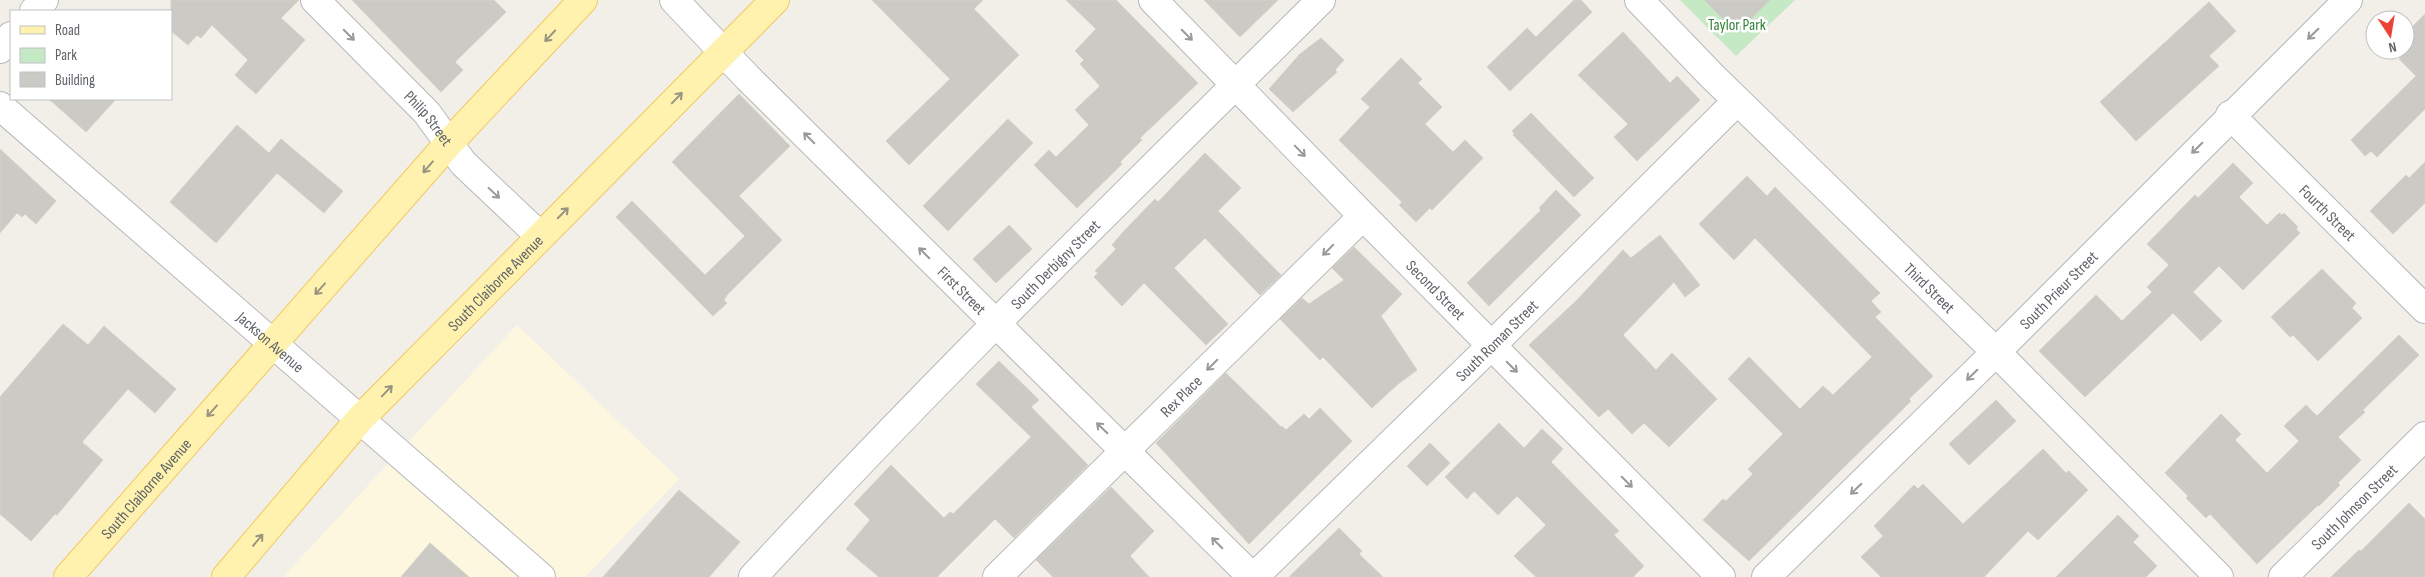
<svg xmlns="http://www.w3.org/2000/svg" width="2425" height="577" viewBox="0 0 2425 577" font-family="'Sofia Sans Condensed',sans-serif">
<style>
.commercial{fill:#fef7e0}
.green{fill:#c5e8c5}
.building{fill:#cccac5;stroke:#d6d1c6}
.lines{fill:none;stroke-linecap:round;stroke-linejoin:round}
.minor-casing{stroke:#b5b8bc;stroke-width:30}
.major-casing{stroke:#f2c960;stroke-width:30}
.minor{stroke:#fff;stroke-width:28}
.major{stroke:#fff2af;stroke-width:28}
.oneway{stroke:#979a9d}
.oneway2{stroke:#979581}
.labels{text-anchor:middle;stroke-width:5;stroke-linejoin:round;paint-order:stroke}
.park-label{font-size:16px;fill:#348238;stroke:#fff}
.street-label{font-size:16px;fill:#5f6368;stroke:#fff}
</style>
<rect width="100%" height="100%" fill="#f1efe8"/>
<path class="commercial" d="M517,325L679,479L585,577H283Z"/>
<path class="green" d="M1680,0H1795L1736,56Z"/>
<path class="building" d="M171,0H299L281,18L305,40L256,94L235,75L248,60L212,25L201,38L197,35L188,45L171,31Z
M352,0H494L506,12L455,62L463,70L441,92Z
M872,0H983L974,9L1019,55L909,165L886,141L950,79Z
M1066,0H1116L1198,83L1140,138L1142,140L1120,162L1122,164L1077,208L1034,165L1049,150L1056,157L1089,125L1075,110L1100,86L1080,64L1084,60L1075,51L1096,29Z
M1204,0H1278L1240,37Z
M1574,0H1581L1592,12L1510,91L1487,67L1527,28L1536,37Z
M1704,0H1770L1737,33Z
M2209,2L2236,31L2209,56L2219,66L2136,141L2100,102Z
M2425,14V109L2377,157L2371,151L2365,156L2351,140L2416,76L2399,59L2406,52L2405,34Z
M1623,32L1670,83L1677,76L1700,100L1637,161L1614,137L1628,124L1578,75Z
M1321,38L1344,60L1335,70L1337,72L1293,112L1269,89L1300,54Z
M1401,58L1422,79L1418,83L1442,107L1425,124L1453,152L1465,140L1483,158L1432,210L1430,208L1416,222L1399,205L1402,202L1339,140L1370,107L1361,99Z
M739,94L790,146L739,196L782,240L727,295L724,300L727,303L713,316L616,217L632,201L705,275L745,236L672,162Z
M49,99H116L86,132Z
M1531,113L1594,178L1574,197L1513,135L1514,133L1512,131Z
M1008,119L1033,143L948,231L923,206Z
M237,125L269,153L281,139L343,191L324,213L277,173L216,243L170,202Z
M0,149L56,201L36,224L25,214L22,217L17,213L0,233Z
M1205,153L1241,188L1218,211L1281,275L1260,295L1205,238L1174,268L1228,324L1206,345L1144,283L1122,306L1094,277L1098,273L1095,271L1116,249L1112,245L1123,232L1155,199L1158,202Z
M2425,162V203L2393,234L2370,211L2406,175L2409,178Z
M2233,163L2253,183L2239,197L2267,225L2279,213L2282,215L2284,213L2298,227L2296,229L2300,233L2243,290L2219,266L2193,292L2222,321L2201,341L2173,313L2085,397L2039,351L2096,295L2122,321L2152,292L2147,287L2169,265L2147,244L2195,195L2198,198Z
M1747,176L1767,196L1775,187L1880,293L1871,301L1881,312L1875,317L1933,376L1909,399L1911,401L1749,561L1703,520L1723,499L1726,501L1753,474L1748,469L1783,434L1728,379L1749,357L1800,409L1823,386L1833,395L1872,357L1755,238L1734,260L1699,224Z
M1556,190L1581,215L1489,306L1467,283L1541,210L1539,208Z
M1009,225L1032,249L996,283L973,259Z
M1660,235L1700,285L1685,297L1674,282L1623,335L1656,370L1672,353L1717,399L1669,447L1644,423L1632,434L1608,409L1599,417L1529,345L1578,299L1623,250L1631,258Z
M1354,247L1402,294L1381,316L1417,370L1398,384L1372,408L1323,357L1320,360L1280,319L1302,298L1309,304L1344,280L1332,268Z
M2322,269L2356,303L2352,308L2362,318L2318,361L2293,335L2290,337L2271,317Z
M63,324L88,345L104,326L176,389L155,413L128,389L82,442L103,460L57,515L55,514L31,541L0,514V397Z
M2399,335L2419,355L2363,410L2365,412L2338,437L2361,460L2338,483L2340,485L2319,506L2318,505L2257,564L2210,514L2206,518L2186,498L2188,496L2165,473L2221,414L2241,434L2235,440L2267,473L2299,441L2284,426L2306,405L2317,416Z
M999,361L1039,400L1031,407L1088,465L1014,538L995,519L937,577H879L846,549L870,520L854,504L891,465L944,518L950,512L953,514L1031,437L976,384Z
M1226,373L1281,427L1282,426L1286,430L1304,414L1309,419L1320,408L1352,441L1249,544L1156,443Z
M1996,400L2016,421L1969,465L1949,444Z
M1499,423L1524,448L1542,429L1563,449L1551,462L1619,531L1614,535L1644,566L1633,577H1536L1514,556L1546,525L1517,496L1498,515L1474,491L1467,499L1445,477Z
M1430,443L1450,463L1427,486L1407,466Z
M2043,449L2066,473L2069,471L2088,490L2038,540L2028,531L1984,577H1881L1861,557L1883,536L1874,526L1914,485L1918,489L1923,484L1963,524Z
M1111,487L1154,531L1130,556L1149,577H1053L1036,560Z
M679,490L740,542L709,577H603Z
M2409,503L2425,519V577H2331L2359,550L2361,551Z
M2118,515L2139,536L2133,542L2157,566L2146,577H2056Z
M1339,528L1362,551L1359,554L1383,577H1289Z
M430,543L469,577H401Z"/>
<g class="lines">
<g class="minor-casing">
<g id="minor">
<path id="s1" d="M315,0L427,113L463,163L540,236"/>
<path id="s2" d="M674,0L748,78L1252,577"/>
<path id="s3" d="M1153,0L1363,216L1721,577"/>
<path id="s4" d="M1639,0L1711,75L1996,352L2219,577"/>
<path d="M34,11L44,0"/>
<path d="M0,49L11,36"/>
<path id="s5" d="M0,106L541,577"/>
<path id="s6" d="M2230,115L2425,309"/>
<path id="s7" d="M753,577C936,378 1130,190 1321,0"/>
<path id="s8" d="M997,577L1363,216"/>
<path id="s9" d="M1254,577L1491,346L1737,101"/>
<path id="s10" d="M1766,577L1996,352L2348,0"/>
<path id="s11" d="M2283,577L2425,436"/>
</g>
</g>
<g class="major-casing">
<g id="major">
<path id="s12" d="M68,577L449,143L583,0"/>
<path id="s13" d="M226,577L360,419L775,0"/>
</g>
</g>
<use href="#minor" class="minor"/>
<use href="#major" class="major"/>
</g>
<defs><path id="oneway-shaft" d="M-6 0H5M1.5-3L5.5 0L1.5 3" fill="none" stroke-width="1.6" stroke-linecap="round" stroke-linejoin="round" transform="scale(1.25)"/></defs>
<g class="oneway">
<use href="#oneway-shaft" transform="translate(2313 34) rotate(136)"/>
<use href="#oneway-shaft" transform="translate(349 35) rotate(45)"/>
<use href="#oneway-shaft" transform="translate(1187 35) rotate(45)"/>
<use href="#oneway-shaft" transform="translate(809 138) rotate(-135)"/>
<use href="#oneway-shaft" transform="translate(2197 148) rotate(135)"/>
<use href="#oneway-shaft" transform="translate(1300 151) rotate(46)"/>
<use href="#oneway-shaft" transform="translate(494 193) rotate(43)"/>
<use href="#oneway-shaft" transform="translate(1328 250) rotate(135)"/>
<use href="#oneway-shaft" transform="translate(924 253) rotate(-135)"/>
<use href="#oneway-shaft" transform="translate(1212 365) rotate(135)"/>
<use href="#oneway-shaft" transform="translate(1512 367) rotate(45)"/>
<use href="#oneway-shaft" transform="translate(1972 375) rotate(136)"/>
<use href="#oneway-shaft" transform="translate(1102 428) rotate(-136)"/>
<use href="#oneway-shaft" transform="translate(1627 482) rotate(45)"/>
<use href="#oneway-shaft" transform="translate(1856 489) rotate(136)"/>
<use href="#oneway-shaft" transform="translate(1217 543) rotate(-135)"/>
</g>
<g class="oneway2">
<use href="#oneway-shaft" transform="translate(550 36) rotate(133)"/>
<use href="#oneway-shaft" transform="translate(677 98) rotate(-46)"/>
<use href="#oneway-shaft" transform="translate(428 167) rotate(131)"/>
<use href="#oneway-shaft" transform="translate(563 213) rotate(-45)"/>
<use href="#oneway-shaft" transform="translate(320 289) rotate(132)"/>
<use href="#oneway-shaft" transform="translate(387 391) rotate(-46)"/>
<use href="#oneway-shaft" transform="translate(212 411) rotate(132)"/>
<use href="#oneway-shaft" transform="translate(258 540) rotate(-50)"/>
</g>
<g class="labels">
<g class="park-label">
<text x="1737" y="30">Taylor Park</text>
</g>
<g class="street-label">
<text dy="6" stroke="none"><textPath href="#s1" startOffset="164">Philip Street</textPath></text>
<text dy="6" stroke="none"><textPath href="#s6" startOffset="138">Fourth Street</textPath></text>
<text dy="6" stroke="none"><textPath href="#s7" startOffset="435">South Derbigny Street</textPath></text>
<text dy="6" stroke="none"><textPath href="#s13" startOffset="399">South Claiborne Avenue</textPath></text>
<text dy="6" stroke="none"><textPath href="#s4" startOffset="409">Third Street</textPath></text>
<text dy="6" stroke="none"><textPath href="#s10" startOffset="410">South Prieur Street</textPath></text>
<text dy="6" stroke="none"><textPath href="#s2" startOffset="409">First Street</textPath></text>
<text dy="6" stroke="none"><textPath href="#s3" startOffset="405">Second Street</textPath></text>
<text dy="6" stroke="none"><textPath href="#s9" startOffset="339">South Roman Street</textPath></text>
<text dy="6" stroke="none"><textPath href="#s5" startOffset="359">Jackson Avenue</textPath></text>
<text dy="6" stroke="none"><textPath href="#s8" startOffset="258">Rex Place</textPath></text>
<text dy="6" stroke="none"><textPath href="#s12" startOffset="118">South Claiborne Avenue</textPath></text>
<text dy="6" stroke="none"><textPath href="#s11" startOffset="100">South Johnson Street</textPath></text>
</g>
</g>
<rect x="10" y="10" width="162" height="90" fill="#ffffff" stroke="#bfc1c3"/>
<rect x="20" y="26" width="25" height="8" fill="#fff2af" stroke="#bfc1c3"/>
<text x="55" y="35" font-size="15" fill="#5f6368">Road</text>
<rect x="20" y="48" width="25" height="15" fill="#c5e8c5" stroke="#bfc1c3"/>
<text x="55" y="60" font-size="15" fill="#5f6368">Park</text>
<rect x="20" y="72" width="25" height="15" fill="#cccac5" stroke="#bfc1c3"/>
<text x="55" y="85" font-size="15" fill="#5f6368">Building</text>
<g transform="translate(2390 35) rotate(168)"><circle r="24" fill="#ffffff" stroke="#bfc1c3"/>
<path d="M0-4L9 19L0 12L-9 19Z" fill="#ea4335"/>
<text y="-8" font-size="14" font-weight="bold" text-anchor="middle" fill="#5f6368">N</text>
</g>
</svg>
